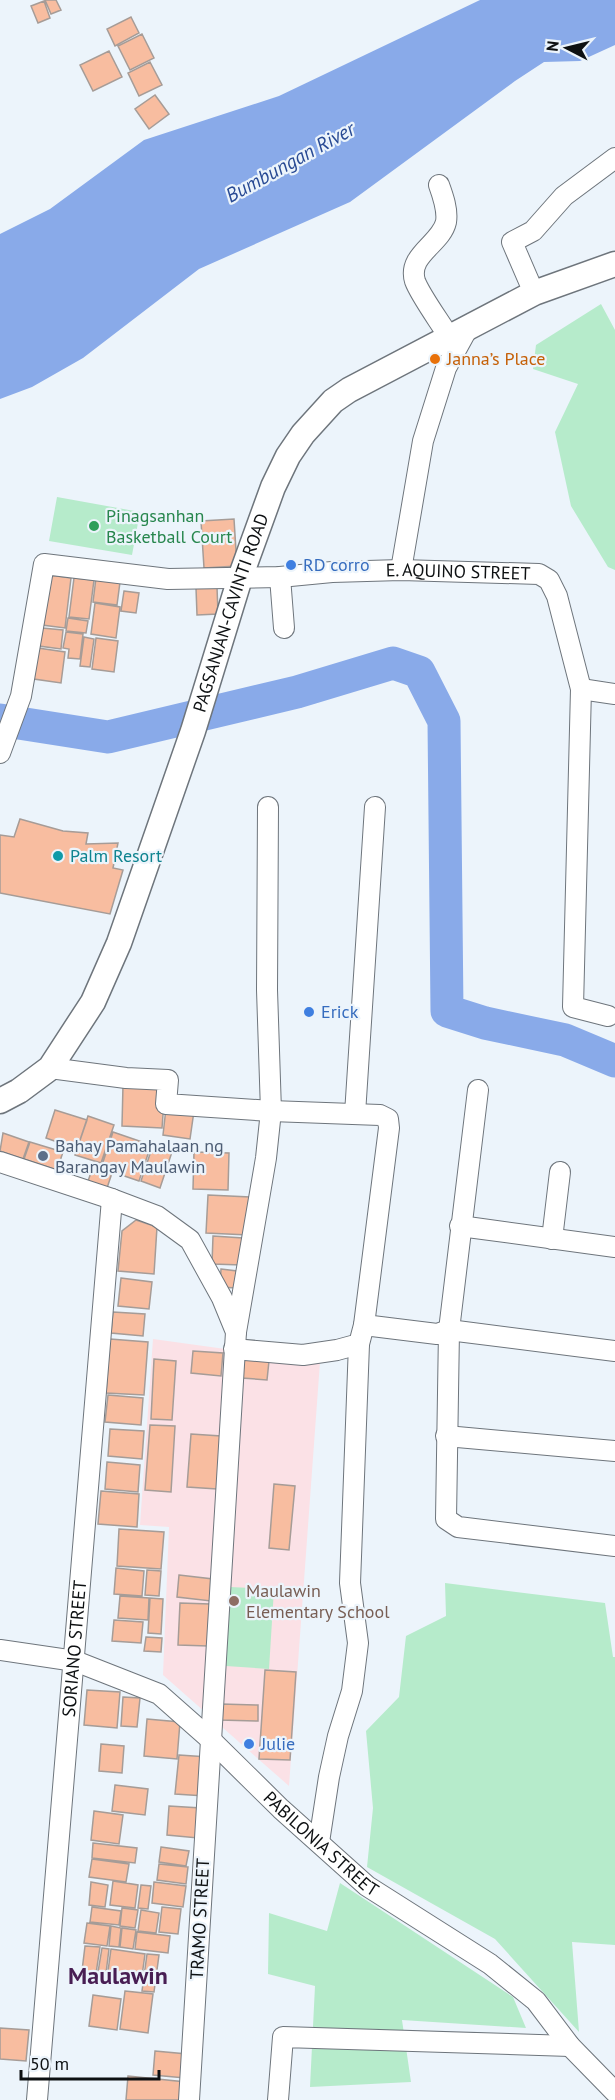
<svg xmlns="http://www.w3.org/2000/svg" width="615" height="2100" viewBox="0 0 615 2100" font-family="'PT Sans',sans-serif">
<style>
.education{fill:#fbe1e6}
.green{fill:#b6ebcb}
.water{fill:#89aae9}
.lines{fill:none;stroke-linecap:round;stroke-linejoin:round}
.river{stroke:#89aae9;stroke-width:33}
.building{fill:#f8bda0;stroke:#a69c97;stroke-width:1.5}
.minor-casing{stroke:#6e757c;stroke-width:22}
.major-casing{stroke:#6e757c;stroke-width:27}
.minor{stroke:#fff;stroke-width:20}
.major{stroke:#fff;stroke-width:24}
.food-dot{fill:#e8710a;stroke:#ecf4fb;stroke-width:2}
.leisure-dot{fill:#2e9e5b;stroke:#ecf4fb;stroke-width:2}
.shop-dot{fill:#3f7fe0;stroke:#ecf4fb;stroke-width:2}
.culture-dot{fill:#0f9aa8;stroke:#ecf4fb;stroke-width:2}
.service-dot{fill:#5c6f8a;stroke:#ecf4fb;stroke-width:2}
.education-dot{fill:#8d6e63;stroke:#ecf4fb;stroke-width:2}
.labels{text-anchor:middle;stroke-width:4.5;stroke-linejoin:round;paint-order:stroke}
.food-label{font-size:18px;fill:#c56008;stroke:#ecf4fb;text-anchor:start}
.leisure-label{font-size:18px;fill:#27864d;stroke:#ecf4fb;text-anchor:start}
.shop-label{font-size:18px;fill:#366cbe;stroke:#ecf4fb;text-anchor:start}
.street-label{font-size:18px;fill:#0d1012;stroke:#ecf4fb}
.culture-label{font-size:18px;fill:#0d838f;stroke:#ecf4fb;text-anchor:start}
.service-label{font-size:18px;fill:#4e5e75;stroke:#ecf4fb;text-anchor:start}
.education-label{font-size:18px;fill:#785e54;stroke:#ecf4fb;text-anchor:start}
.water-label{font-size:20px;font-style:italic;fill:#284a94;stroke:#ecf4fb}
.district-label{font-size:24px;font-weight:bold;fill:#481e53;stroke:#ecf4fb}
</style>
<rect width="100%" height="100%" fill="#ecf4fb"/>
<path class="education" d="M153,1339L320,1362L289,1786L163,1675L169,1527L140,1525Z"/>
<path class="green" d="M601,304L615,330V570L608,567L571,506L555,432L578,384L533,369L536,345Z
M57,497L140,512L132,555L49,541Z
M445,1583L605,1603L613,1657H615V1945L572,1942L579,2032L495,1939L367,1867L373,1808L366,1731L399,1697L406,1636L446,1616Z
M230,1587L274,1589L269,1669L226,1666Z
M340,1883L513,1997L526,2028L402,2020L411,2082L310,2087L315,1986L268,1974L269,1913L327,1931Z"/>
<path class="water" d="M480,0H615V45L580,61L544,62L515,81L350,202L199,269L83,358L32,387L0,399V234L50,209L144,140L279,96Z"/>
<g class="lines">
<path class="river" d="M0,720L108,737L297,692L393,663L419,672L444,721L447,1011L485,1023L565,1040L615,1061"/>
</g>
<path class="building" d="M45,0H56L61,10L51,14Z
M44,1L50,18L38,23L31,6Z
M131,17L139,33L115,46L107,29Z
M142,34L154,58L130,70L118,46Z
M109,51L122,77L93,91L80,65Z
M150,62L162,85L139,96L128,73Z
M155,95L169,114L149,129L135,109Z
M234,519L237,566L204,568L201,521Z
M49,575L71,578L65,628L42,625Z
M74,578L94,580L89,619L69,617Z
M96,578L120,582L117,605L93,602Z
M217,587L218,614L197,615L196,588Z
M124,591L139,593L136,613L121,611Z
M95,603L120,607L116,638L91,634Z
M68,618L88,621L86,633L66,631Z
M42,628L63,630L61,649L39,646Z
M66,632L83,634L80,659L68,658L69,649L63,648Z
M84,637L94,639L90,667L80,666Z
M96,638L118,641L114,672L92,669Z
M38,648L65,652L61,683L34,679Z
M20,819L63,831L88,833L86,844L118,843L113,868L123,870L110,914L0,893V835L14,837Z
M123,1085L165,1088L162,1128L122,1126Z
M166,1108L194,1111L190,1139L163,1135Z
M55,1110L87,1120L77,1149L46,1138Z
M88,1116L114,1125L101,1163L75,1155Z
M113,1132L151,1145L139,1181L101,1168Z
M3,1133L29,1142L23,1159L0,1151Z
M30,1142L63,1152L57,1170L24,1159Z
M153,1145L172,1152L160,1188L141,1181Z
M194,1152L229,1153L228,1190L193,1189Z
M93,1167L112,1173L107,1188L88,1181Z
M208,1195L250,1197L248,1235L206,1233Z
M136,1220L157,1227L154,1274L118,1271L122,1231Z
M213,1236L243,1238L242,1265L212,1264Z
M221,1269L237,1271L236,1288L220,1287Z
M121,1278L152,1282L149,1309L118,1306Z
M113,1312L145,1314L143,1336L111,1333Z
M110,1339L148,1342L144,1395L106,1393Z
M193,1351L223,1353L221,1376L191,1373Z
M245,1358L269,1361L267,1380L242,1378Z
M154,1359L176,1361L172,1420L151,1419Z
M108,1395L143,1398L141,1425L105,1422Z
M150,1425L175,1426L171,1492L145,1490Z
M110,1429L144,1431L142,1459L108,1456Z
M191,1434L221,1436L217,1489L187,1487Z
M107,1462L140,1465L138,1492L105,1489Z
M274,1484L295,1486L289,1550L269,1548Z
M101,1491L139,1494L137,1527L98,1524Z
M119,1529L164,1532L161,1569L117,1566Z
M116,1568L144,1571L142,1596L114,1594Z
M147,1570L161,1571L159,1596L145,1595Z
M179,1575L213,1579L211,1601L177,1597Z
M120,1596L149,1598L148,1620L118,1618Z
M150,1598L163,1599L161,1634L148,1633Z
M180,1603L210,1604L208,1646L178,1645Z
M114,1620L143,1622L141,1643L112,1641Z
M146,1637L162,1638L161,1652L144,1651Z
M265,1670L296,1672L290,1760L259,1759Z
M87,1690L120,1692L117,1728L84,1725Z
M123,1697L140,1698L137,1727L121,1726Z
M221,1704L258,1705V1721L220,1720Z
M147,1719L180,1722L177,1759L144,1756Z
M101,1744L124,1746L122,1773L99,1771Z
M179,1755L208,1757L205,1796L175,1794Z
M115,1785L148,1789L145,1815L112,1811Z
M169,1806L201,1808L198,1838L167,1835Z
M94,1811L123,1815L119,1844L91,1840Z
M93,1843L137,1848L135,1863L92,1858Z
M161,1847L189,1851L186,1866L159,1862Z
M92,1859L129,1864L126,1882L89,1877Z
M159,1864L188,1867L186,1884L157,1880Z
M113,1881L138,1885L135,1908L110,1905Z
M91,1882L108,1885L105,1907L89,1905Z
M154,1882L186,1886L183,1907L152,1903Z
M141,1885L151,1886L148,1909L138,1908Z
M92,1907L121,1911L119,1925L90,1922Z
M162,1907L181,1909L178,1934L159,1932Z
M122,1908L138,1910L135,1928L120,1926Z
M141,1910L159,1913L156,1933L138,1931Z
M87,1923L110,1926L107,1946L84,1943Z
M111,1926L121,1928L119,1947L109,1946Z
M122,1928L136,1930L133,1949L120,1947Z
M137,1932L170,1936L168,1953L135,1949Z
M85,1946L100,1947L95,1980L81,1979Z
M102,1948L109,1949L106,1973L98,1972Z
M111,1949L145,1954L142,1976L108,1971Z
M147,1954L159,1955L154,1992L142,1991Z
M125,1991L153,1994L148,2033L120,2029Z
M93,1995L121,1999L117,2030L89,2026Z
M0,2028L29,2030L26,2061L0,2059Z
M155,2051L187,2054L185,2078L153,2075Z
M128,2076L186,2082L184,2100H126Z"/>
<g class="lines">
<g class="minor-casing">
<g id="minor">
<path d="M439,185C443,196 448,210 446,222C441,244 407,255 415,281C420,295 440,322 449,337"/>
<path d="M534,293L512,242L533,231L564,196L615,158"/>
<path d="M401,570L423,441L446,368L469,326"/>
<path d="M280,577L284,628"/>
<path d="M581,689L615,694"/>
<path id="s1" d="M0,753L21,696L44,564L168,579L280,577L332,572L401,570L539,574L549,580L557,596L581,689L573,1007L608,1016"/>
<path d="M50,1068L126,1078L168,1080L166,1104L271,1111L380,1115L388,1119L389,1128L364,1325L359,1344L337,1350L303,1355L234,1349"/>
<path d="M478,1090L449,1330L446,1519L458,1527L615,1546"/>
<path d="M355,1114L375,807"/>
<path d="M0,1162L112,1199L157,1216L190,1240L222,1298L236,1332L189,2100"/>
<path d="M460,1226L615,1247"/>
<path d="M552,1239L560,1172"/>
<path d="M364,1325L437,1334L449,1330L615,1351"/>
<path d="M236,1332L266,1158L271,1111L267,990L268,807"/>
<path d="M446,1436L615,1451"/>
<path id="s2" d="M0,1650L75,1661L159,1694L210,1739L281,1809L367,1886L490,1964L536,2001L570,2046L615,2092"/>
<path d="M319,1842L329,1777L338,1736L352,1691L358,1643L350,1583L359,1344"/>
<path id="s3" d="M37,2100L112,1199"/>
<path d="M278,2100L283,2037L570,2046"/>
</g>
</g>
<g class="major-casing">
<g id="major">
<path id="s4" d="M0,1101L19,1091L50,1068L93,1002L119,943L193,731L240,578L273,487L288,456L303,434L333,401L349,390L534,293L615,264"/>
</g>
</g>
<use href="#minor" class="minor"/>
<use href="#major" class="major"/>
</g>
<circle class="food-dot" cx="435" cy="359" r="6"/>
<circle class="leisure-dot" cx="94" cy="526" r="6"/>
<g class="shop-dot">
<circle cx="291" cy="565" r="6"/>
<circle cx="309" cy="1012" r="6"/>
<circle cx="249" cy="1744" r="6"/>
</g>
<circle class="culture-dot" cx="58" cy="856" r="6"/>
<circle class="service-dot" cx="43" cy="1156" r="6"/>
<circle class="education-dot" cx="234" cy="1601" r="6"/>
<g class="labels">
<g class="food-label">
<text x="447" y="365">Janna’s Place</text>
</g>
<g class="leisure-label">
<text x="106" y="522">Pinagsanhan<tspan x="106" dy="21">Basketball Court</tspan></text>
</g>
<g class="shop-label">
<text x="303" y="571">RD corro</text>
<text x="321" y="1018">Erick</text>
<text x="261" y="1750">Julie</text>
</g>
<g class="street-label">
<text dy="6" stroke="none"><textPath href="#s1" startOffset="610">E. AQUINO STREET</textPath></text>
<text dy="6" stroke="none"><textPath href="#s4" startOffset="552">PAGSANJAN-CAVINTI ROAD</textPath></text>
<text dy="6" stroke="none"><textPath href="#s3" startOffset="453">SORIANO STREET</textPath></text>
<text dy="6" stroke="none"><textPath href="#s2" startOffset="387">PABILONIA STREET</textPath></text>
<text transform="translate(200 1919) rotate(-87)" y="6">TRAMO STREET</text>
</g>
<g class="culture-label">
<text x="70" y="862">Palm Resort</text>
</g>
<g class="service-label">
<text x="55" y="1152">Bahay Pamahalaan ng<tspan x="55" dy="21">Barangay Maulawin</tspan></text>
</g>
<g class="education-label">
<text x="246" y="1597">Maulawin<tspan x="246" dy="21">Elementary School</tspan></text>
</g>
<g class="water-label">
<text transform="translate(290 162) rotate(-29)" y="7">Bumbungan River</text>
</g>
<g class="district-label">
<text x="118" y="1984">Maulawin</text>
</g>
</g>
<g transform="translate(567 48) rotate(277)" stroke="#ecf4fb" stroke-width="4.5" paint-order="stroke">
<path d="M0-4.5L10 22L0 15L-10 22Z" fill="#0d1012"/>
<text y="-9" font-size="16" font-weight="bold" text-anchor="middle" fill="#0d1012">N</text>
</g>
<path d="M21 2070v9h138v-9" fill="none" stroke="#0d1012" stroke-width="3"/>
<text x="30" y="2070" font-size="18" fill="#0d1012" stroke="#ecf4fb" stroke-width="4.5" paint-order="stroke">50 m</text>
</svg>
